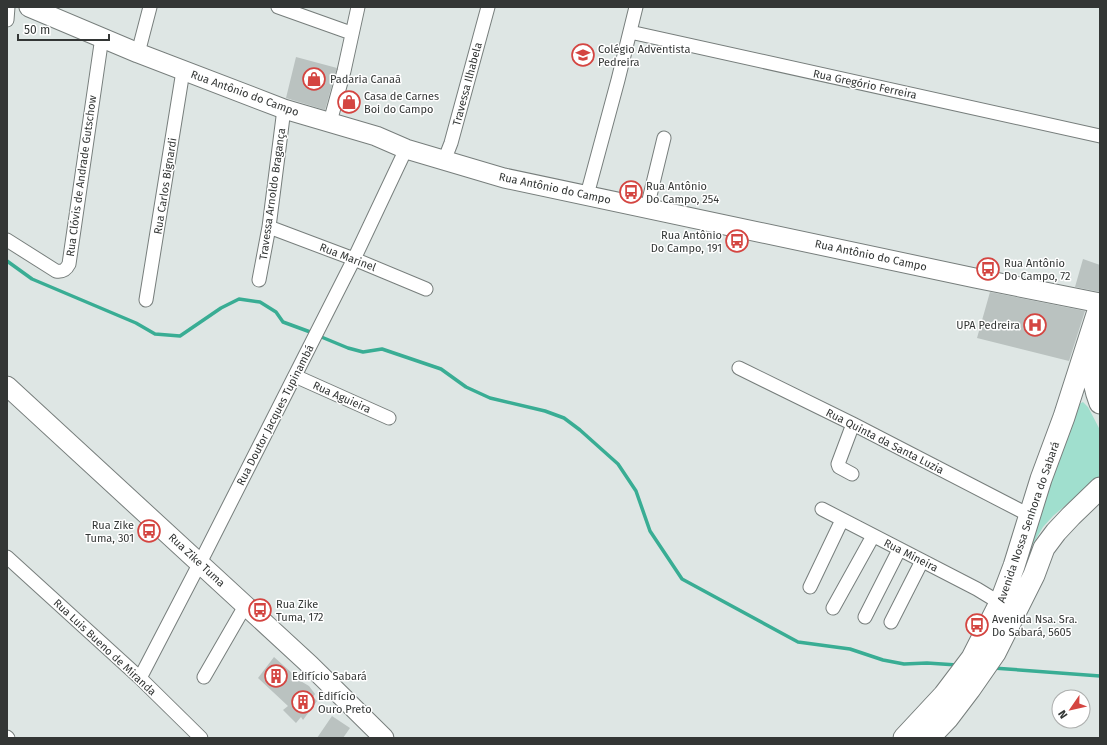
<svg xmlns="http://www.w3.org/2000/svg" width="1107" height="745" viewBox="0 0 1107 745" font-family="'Fira Sans',sans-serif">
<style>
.green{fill:#a0dfce}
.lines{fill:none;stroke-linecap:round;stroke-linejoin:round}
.stream{stroke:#39ad94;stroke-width:3.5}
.building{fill:#bac2c0}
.street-casing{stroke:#777e7c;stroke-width:15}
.secondary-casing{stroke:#777e7c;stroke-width:21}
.primary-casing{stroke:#777e7c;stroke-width:23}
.street{stroke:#fff;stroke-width:13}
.secondary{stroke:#fff;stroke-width:19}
.primary{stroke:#fff;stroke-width:21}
.labels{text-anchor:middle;stroke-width:3;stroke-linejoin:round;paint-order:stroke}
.poi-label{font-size:11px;fill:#333635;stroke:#fff;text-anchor:start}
.street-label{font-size:11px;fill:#333635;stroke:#fff}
</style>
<rect width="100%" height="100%" fill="#dee6e4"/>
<path class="green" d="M1083,402L1088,407L1100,430V476L1053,516L1043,527L1030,549L1027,547L1077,405Z"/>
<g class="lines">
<path class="stream" d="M7,261L32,279L136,323L155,334L180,336L221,308L239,299L260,302L276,312L283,322L313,333
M319,336L348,348L363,352L382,349L441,369L466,387L490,398L545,411L564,418L580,430L618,464L636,491L650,531L682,579L798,642L850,649L883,660L904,664L927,663L957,665
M993,668L1100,676"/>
</g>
<path class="building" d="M296,57L337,68L325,110L286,98Z
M346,93L355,96L350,112L342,109Z
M1083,259L1100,265V292L1075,287Z
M990,292L1085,311L1069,361L977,338Z
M274,657L293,674L292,676L309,686L315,694L313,697L317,701L303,720L301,717L296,723L283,710L288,706L258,678Z
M332,716L350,728L343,738H317Z"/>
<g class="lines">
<g class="street-casing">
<path id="street" d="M278,7L351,33
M7,20L8,7
M630,32L1100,136
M138,53L150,7
M330,122L344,71L358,7
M444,161L451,143L488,7
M587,195L618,80L636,7
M647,208L664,138
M269,227L354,259L426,289
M7,240L56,271C63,272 66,270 69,264L102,37
M259,280L269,227L284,109
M146,300L183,71
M739,368L853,424L1031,516
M295,376L389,418
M852,474L839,467L838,464L853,424
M822,509L977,589L1000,603
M7,557L140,678L201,738
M810,587L842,520
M833,608L873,536
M865,617L899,550
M891,622L922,561
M204,677L245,606
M140,678L205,553L354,259L406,149
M7,737L8,738"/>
</g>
<g class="secondary-casing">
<path id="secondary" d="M29,7L138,53L284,109L376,136L406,149L504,178L975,278L1100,303
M7,386L310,665L384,738"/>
</g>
<g class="primary-casing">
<path id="primary" d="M1094,345C1091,364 1093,385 1100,403
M904,738L944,695L972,658L1000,603L1014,566L1041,479L1064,417L1100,305
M929,738L948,718L970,689L995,653L1034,575L1044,548L1056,532L1071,516L1100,488"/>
</g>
<use href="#street" class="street"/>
<use href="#secondary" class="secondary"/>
<use href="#primary" class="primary"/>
</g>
<defs>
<g id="school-ring" transform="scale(1.15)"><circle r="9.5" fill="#fff" stroke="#d44541" stroke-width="1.5"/><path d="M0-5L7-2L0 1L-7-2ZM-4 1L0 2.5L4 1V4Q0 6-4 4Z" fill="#d44541"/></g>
<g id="shop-ring" transform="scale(1.15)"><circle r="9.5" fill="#fff" stroke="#d44541" stroke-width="1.5"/><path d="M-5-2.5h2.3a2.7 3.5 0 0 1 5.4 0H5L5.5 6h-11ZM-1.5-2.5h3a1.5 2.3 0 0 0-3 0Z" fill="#d44541"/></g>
<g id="bus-ring" transform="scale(1.15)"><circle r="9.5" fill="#fff" stroke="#d44541" stroke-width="1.5"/><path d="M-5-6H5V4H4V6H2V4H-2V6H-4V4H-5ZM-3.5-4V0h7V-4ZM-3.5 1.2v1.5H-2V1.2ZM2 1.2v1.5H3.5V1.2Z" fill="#d44541"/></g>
<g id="hospital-ring" transform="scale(1.15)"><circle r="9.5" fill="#fff" stroke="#d44541" stroke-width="1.5"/><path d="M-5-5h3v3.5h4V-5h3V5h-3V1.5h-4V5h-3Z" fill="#d44541"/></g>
<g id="building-ring" transform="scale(1.15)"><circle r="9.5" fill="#fff" stroke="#d44541" stroke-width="1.5"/><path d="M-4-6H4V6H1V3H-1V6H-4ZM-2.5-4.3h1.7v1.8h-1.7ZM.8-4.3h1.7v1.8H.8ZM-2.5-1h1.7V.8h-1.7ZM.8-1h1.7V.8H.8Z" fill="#d44541"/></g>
</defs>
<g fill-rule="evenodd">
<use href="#school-ring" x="583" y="55"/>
<use href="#shop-ring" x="314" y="79"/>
<use href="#shop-ring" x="349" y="102"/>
<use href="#bus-ring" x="631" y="192"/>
<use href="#bus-ring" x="737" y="241"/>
<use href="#bus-ring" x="988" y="269"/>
<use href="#hospital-ring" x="1035" y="325"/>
<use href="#bus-ring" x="149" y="531"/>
<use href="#bus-ring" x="260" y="610"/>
<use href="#bus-ring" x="977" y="625"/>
<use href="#building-ring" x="276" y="676"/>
<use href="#building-ring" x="303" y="702"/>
</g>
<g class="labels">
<g class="poi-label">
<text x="598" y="53">Colégio Adventista<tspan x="598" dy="13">Pedreira</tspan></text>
<text x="330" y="83">Padaria Canaã</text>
<text x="364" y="100">Casa de Carnes<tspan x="364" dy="13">Boi do Campo</tspan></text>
<text x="646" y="190">Rua Antônio<tspan x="646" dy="13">Do Campo, 254</tspan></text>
<text x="722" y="239" text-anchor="end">Rua Antônio<tspan x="722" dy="13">Do Campo, 191</tspan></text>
<text x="1004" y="267">Rua Antônio<tspan x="1004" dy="13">Do Campo, 72</tspan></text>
<text x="1020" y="329" text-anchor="end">UPA Pedreira</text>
<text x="134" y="529" text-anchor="end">Rua Zike<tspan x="134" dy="13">Tuma, 301</tspan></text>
<text x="276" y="608">Rua Zike<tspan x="276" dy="13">Tuma, 172</tspan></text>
<text x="992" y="623">Avenida Nsa. Sra.<tspan x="992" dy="13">Do Sabará, 5605</tspan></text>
<text x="292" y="680">Edifício Sabará</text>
<text x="318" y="700">Edifício<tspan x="318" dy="13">Ouro Preto</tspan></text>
</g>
<g class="street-label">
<text transform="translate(467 84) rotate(-75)" y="4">Travessa Ilhabela</text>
<text transform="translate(865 84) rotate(12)" y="4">Rua Gregório Ferreira</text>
<text transform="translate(245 93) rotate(20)" y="4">Rua Antônio do Campo</text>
<text transform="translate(81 176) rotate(-82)" y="4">Rua Clóvis de Andrade Gutschow</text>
<text transform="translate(165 186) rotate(-81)" y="4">Rua Carlos Bignardi</text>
<text transform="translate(555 188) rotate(12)" y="4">Rua Antônio do Campo</text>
<text transform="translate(272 194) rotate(-82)" y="4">Travessa Arnoldo Bragança</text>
<text transform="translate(871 255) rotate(12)" y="4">Rua Antônio do Campo</text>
<text transform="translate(348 257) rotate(21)" y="4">Rua Marinel</text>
<text transform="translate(342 397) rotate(24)" y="4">Rua Aguieira</text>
<text transform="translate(275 415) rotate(-63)" y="4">Rua Doutor Jacques Tupinambá</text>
<text transform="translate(885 441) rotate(27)" y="4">Rua Quinta da Santa Luzia</text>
<text transform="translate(1028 522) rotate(-71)" y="4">Avenida Nossa Senhora do Sabará</text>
<text transform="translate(911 555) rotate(27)" y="4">Rua Mineira</text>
<text transform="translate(197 560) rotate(43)" y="4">Rua Zike Tuma</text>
<text transform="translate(105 647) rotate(43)" y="4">Rua Luis Bueno de Miranda</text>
</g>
</g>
<rect width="1107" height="745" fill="none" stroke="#333635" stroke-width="16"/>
<g transform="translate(1071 709) rotate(236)"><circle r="19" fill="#ffffff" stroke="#adafae"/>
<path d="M0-3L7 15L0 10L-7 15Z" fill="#d44541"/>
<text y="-6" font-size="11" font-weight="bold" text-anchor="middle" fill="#333635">N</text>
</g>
<path d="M18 34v6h91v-6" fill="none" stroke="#333635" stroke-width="2"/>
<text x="24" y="34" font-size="12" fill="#333635" stroke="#ffffff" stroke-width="3" paint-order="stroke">50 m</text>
</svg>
